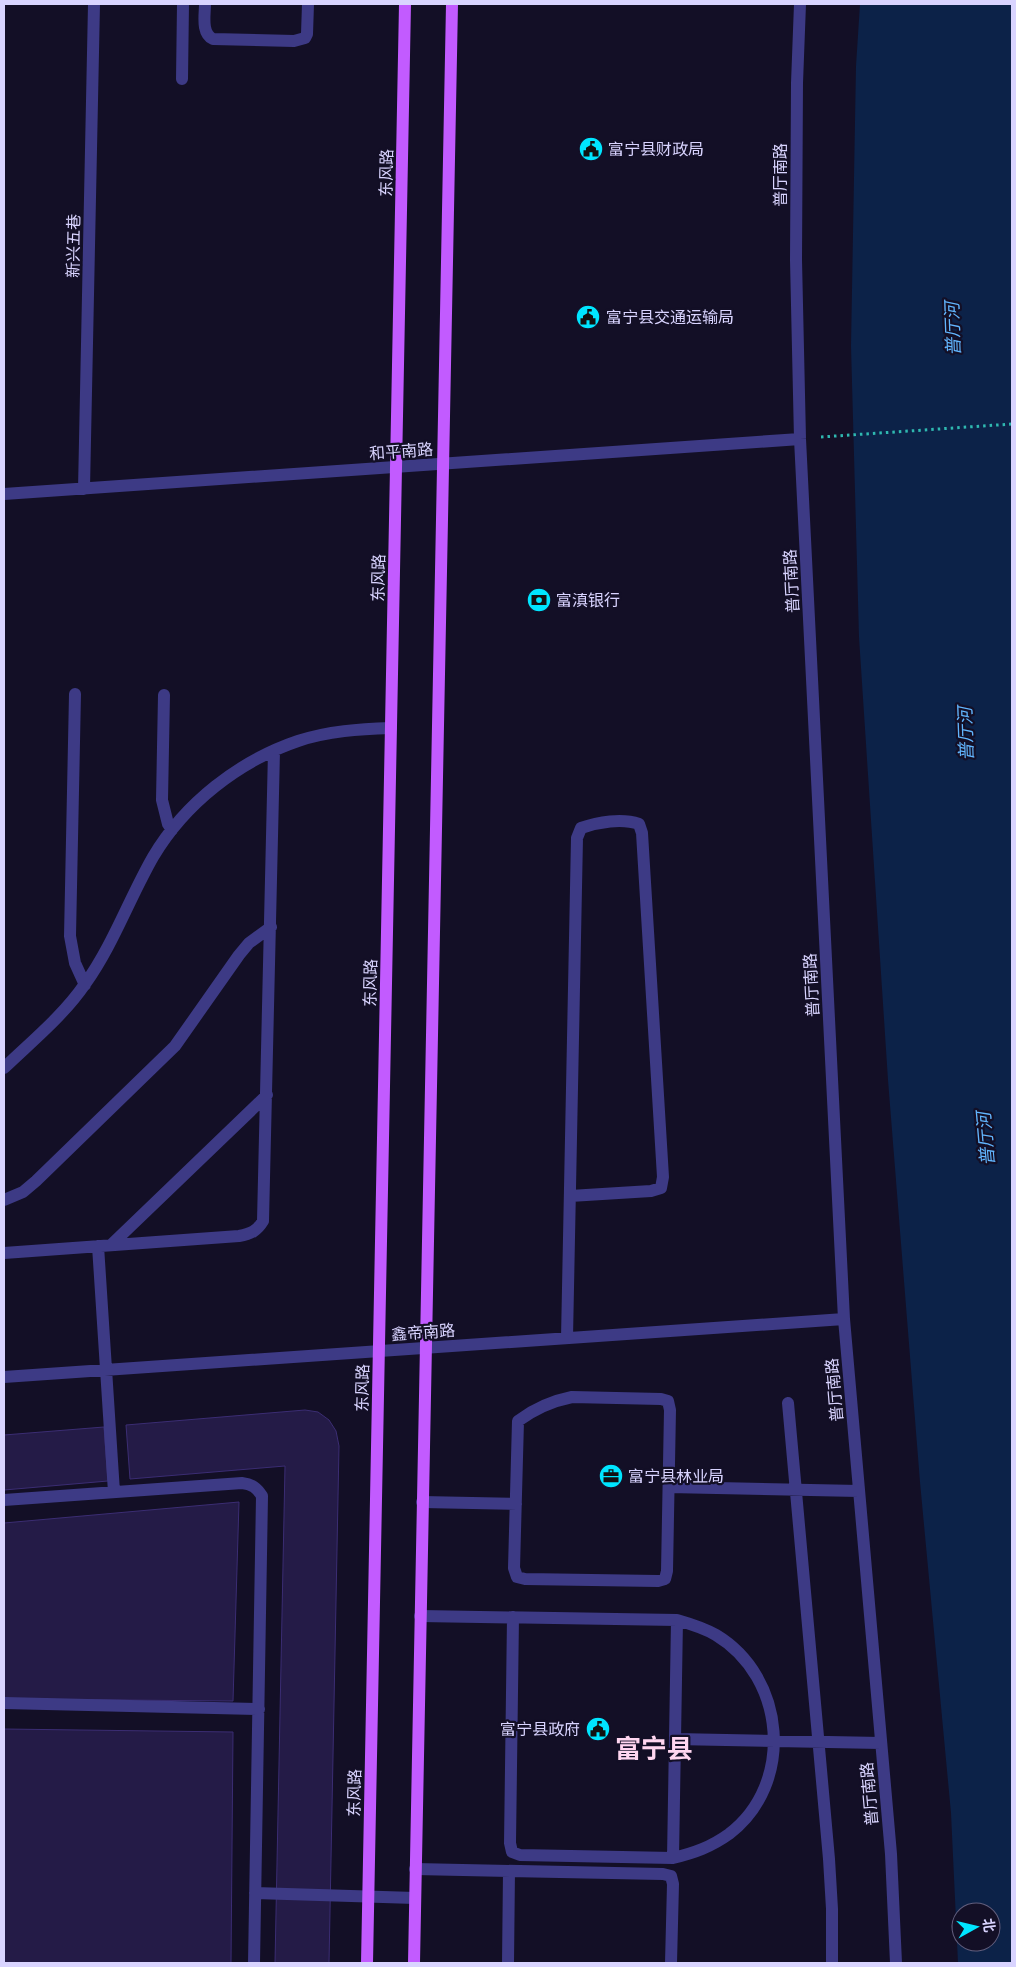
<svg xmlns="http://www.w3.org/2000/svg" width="1016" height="1967" viewBox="0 0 1016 1967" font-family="'Golos Text','Noto Sans SC',sans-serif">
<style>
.water{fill:#0c2248;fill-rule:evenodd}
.building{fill:#241b47;stroke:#3b2d73}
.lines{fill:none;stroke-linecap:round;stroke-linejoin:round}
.path{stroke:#2fb8b0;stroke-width:3;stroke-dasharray:2.5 4;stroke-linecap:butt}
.minor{stroke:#3d3a85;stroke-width:12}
.major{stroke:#c25bff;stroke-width:12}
.labels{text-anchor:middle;stroke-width:4.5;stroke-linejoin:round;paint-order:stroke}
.poi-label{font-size:16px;fill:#d9d4ff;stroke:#130f26;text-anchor:start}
.street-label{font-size:16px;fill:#d9d4ff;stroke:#130f26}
.water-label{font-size:18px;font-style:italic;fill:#62b6ff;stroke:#130f26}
.town-label{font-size:26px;font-weight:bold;fill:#ffd6f0;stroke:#130f26}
</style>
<rect width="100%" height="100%" fill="#130f26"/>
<path class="water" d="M860,4H1012V1963H958L951,1813L920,1482L888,1080L859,637L851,346L856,66ZM961,1912H991V1942H961Z"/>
<path class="building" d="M305,1410L318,1412L329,1420L336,1431L339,1446L329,1963H275L285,1466L130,1479L126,1425Z
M104,1427L108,1481L4,1490V1435Z
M239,1502L233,1701L4,1699V1523Z
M4,1729L233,1732L231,1963H4Z"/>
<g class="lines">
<path class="path" d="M821,437L1012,424"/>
<path class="minor" d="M205,4C205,15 201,33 213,39L294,41L305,38L307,34L308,4
M800,4L797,83L796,260L800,439L844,1319L891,1854L896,1963
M182,79L183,4
M84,489L94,4
M4,494L800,439
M75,694L70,936L75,963L85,985
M164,695L162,800L168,824L172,830
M4,1068C32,1041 63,1016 85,984C113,945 129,899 153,857C185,803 239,761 298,741C328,731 360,729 391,728
M4,1200L23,1192L36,1181L175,1046L239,955L249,943L271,927
M111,1245L267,1095
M98,1246L114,1492
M4,1253L239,1236C251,1234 257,1231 263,1221L274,751
M567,1338L577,838L581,828C598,822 622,818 639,824L642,833L663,1177L661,1188L651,1191L570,1196
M4,1377L844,1319
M572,1397L661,1399L668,1401L670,1410L667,1571L665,1579L658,1581L525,1579L517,1577L514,1568L518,1421C534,1409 552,1401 572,1397Z
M788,1403L829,1859L832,1909V1963
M669,1487L859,1491
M4,1500L242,1483C252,1484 257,1488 262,1496L254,1963
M422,1502L516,1504
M420,1616L677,1620L673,1858L520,1855L512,1852L510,1843L513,1617
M4,1703L259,1709
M675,1739L881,1743
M673,1858C694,1853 711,1847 729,1834C795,1784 786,1677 716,1635C704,1628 691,1624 677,1620
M415,1869L663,1874L671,1876L673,1884L671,1963
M255,1893L415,1898
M508,1963L509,1871"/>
<path class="major" d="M367,1963L405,4
M414,1963L452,4"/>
</g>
<defs>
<g id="civic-disc" transform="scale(1.25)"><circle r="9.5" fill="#00e5ff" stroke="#130f26"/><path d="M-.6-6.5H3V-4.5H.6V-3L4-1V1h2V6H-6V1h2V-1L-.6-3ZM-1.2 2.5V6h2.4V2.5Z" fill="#111"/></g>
<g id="bank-disc" transform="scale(1.25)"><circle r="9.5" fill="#00e5ff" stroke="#130f26"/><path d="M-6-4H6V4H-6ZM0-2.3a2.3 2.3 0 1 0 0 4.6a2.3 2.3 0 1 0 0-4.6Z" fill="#111"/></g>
<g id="office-disc" transform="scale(1.25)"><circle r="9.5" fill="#00e5ff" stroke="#130f26"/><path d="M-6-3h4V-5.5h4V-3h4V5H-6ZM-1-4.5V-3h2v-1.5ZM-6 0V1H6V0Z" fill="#111"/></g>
</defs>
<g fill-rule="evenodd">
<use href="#civic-disc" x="591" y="149"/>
<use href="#civic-disc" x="588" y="317"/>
<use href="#bank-disc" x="539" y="600"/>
<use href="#office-disc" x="611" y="1476"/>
<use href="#civic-disc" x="598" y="1729"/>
</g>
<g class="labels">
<g class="poi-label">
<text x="608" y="155">富宁县财政局</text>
<text x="606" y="323">富宁县交通运输局</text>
<text x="556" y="606">富滇银行</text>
<text x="628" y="1482">富宁县林业局</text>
<text x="580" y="1735" text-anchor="end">富宁县政府</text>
</g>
<g class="street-label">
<text transform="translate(386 173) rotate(-89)" y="6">东风路</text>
<text transform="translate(780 175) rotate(-90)" y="6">普厅南路</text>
<text transform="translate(73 246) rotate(-89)" y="6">新兴五巷</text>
<text transform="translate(401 451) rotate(-4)" y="6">和平南路</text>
<text transform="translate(378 578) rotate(-89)" y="6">东风路</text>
<text transform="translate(791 581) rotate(-93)" y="6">普厅南路</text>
<text transform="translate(370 983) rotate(-89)" y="6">东风路</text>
<text transform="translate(811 985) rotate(-93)" y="6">普厅南路</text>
<text transform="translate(423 1332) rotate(-4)" y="6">鑫帝南路</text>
<text transform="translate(362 1388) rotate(-89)" y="6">东风路</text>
<text transform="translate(834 1390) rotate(-95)" y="6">普厅南路</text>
<text transform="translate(354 1793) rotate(-89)" y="6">东风路</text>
<text transform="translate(869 1794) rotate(-95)" y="6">普厅南路</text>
</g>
<g class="water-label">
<text transform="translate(953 329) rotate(-92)" y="6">普厅河</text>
<text transform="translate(966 734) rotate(-92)" y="6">普厅河</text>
<text transform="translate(986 1139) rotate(-95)" y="6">普厅河</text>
</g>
<g class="town-label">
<text x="654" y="1758">富宁县</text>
</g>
</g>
<rect width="1016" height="1967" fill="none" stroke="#d9d4ff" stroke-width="10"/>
<g transform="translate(976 1927) rotate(82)"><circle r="24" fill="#130f26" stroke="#625e7d"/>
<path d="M0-4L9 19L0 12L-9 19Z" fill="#00e5ff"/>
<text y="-8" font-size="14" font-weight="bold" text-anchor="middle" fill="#d9d4ff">北</text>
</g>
</svg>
